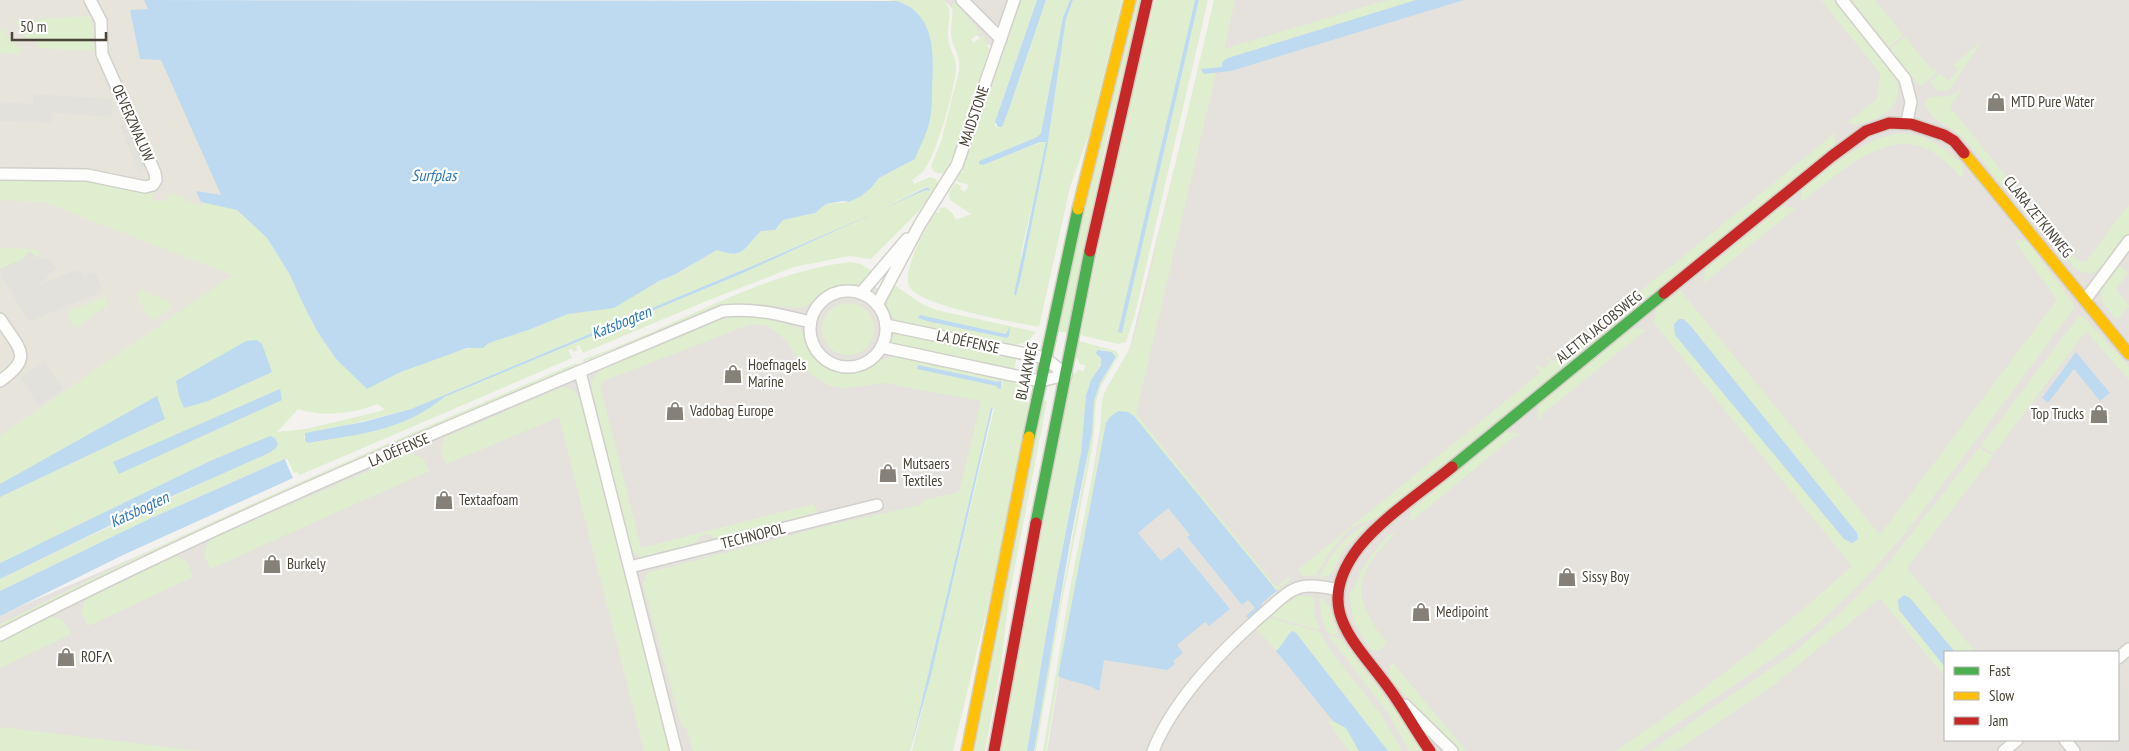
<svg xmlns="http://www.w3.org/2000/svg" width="2129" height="751" viewBox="0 0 2129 751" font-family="'PT Sans Narrow',sans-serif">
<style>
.residential{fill:#e7e4db}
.industrial{fill:#e5e2dd;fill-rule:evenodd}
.green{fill:#dfeece;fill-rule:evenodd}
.parking{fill:#e2e1dc}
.water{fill:#bedaf1}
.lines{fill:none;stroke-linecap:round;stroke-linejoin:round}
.street-casing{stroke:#d1d0cb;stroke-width:14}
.fast-casing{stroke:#d2cfc5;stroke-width:14}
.slow-casing{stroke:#d2cfc5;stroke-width:14}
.jam-casing{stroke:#d2cfc5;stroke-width:14}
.street{stroke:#fdfdfc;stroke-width:11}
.fast{stroke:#4caf50;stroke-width:11}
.slow{stroke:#ffc107;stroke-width:11}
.jam{stroke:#c62828;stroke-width:11}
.labels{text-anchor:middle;stroke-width:4.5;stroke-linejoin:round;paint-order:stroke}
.poi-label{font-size:15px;fill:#4a4438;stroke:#fff;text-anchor:start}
.street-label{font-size:15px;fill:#4a4438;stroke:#fff}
.water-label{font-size:16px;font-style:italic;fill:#2d78ba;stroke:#fff}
</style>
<rect width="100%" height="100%" fill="#f3f2ee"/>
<path class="residential" d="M0,0H153L271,285L0,475Z"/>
<path class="industrial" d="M944,0H1022L1005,52L985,43Z
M1216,0H2129V751H1047L1102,417L1126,363ZM1945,652H2118V740H1945Z
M847,272L940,322L1001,337L905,751H0V615L754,292Z"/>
<path class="green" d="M885,0H944C954,11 947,24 948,37C948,47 956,56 956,67C956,86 936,156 924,170C921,174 916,177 912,180L914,184L930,177L936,179L938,185L919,211L871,259L849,256L794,267L704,302L583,353L579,345L576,347L578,350L573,352L572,349L568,350L572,358L293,478L299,475L297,471L294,473L287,458L149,519L0,591V579L14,572L276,448L30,548L0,563V436L233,275L44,202L0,200V179L87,180L153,192L152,201H167V193L184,198L186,202L202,206L201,202L237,210L267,238L290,275L303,304L317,331L336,359L367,389C404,371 444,350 486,346L489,343L531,329L568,314L587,311L674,275L717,250C744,260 744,249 761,231L775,230L783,220L815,213L826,204L849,202L871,188L879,178L915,159L922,20C911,6 902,1 885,0ZM929,185L926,189L743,273L443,397C398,431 361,433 308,443L305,441L304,436L411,409L757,264L881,210ZM378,404L385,410L306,429L277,432L298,409C323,418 355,413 378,404Z
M1021,0H1037L995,122V126L999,128L1009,109L1046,0H1070L1063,17L1041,133L1037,137L979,161L982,165L1047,140L1043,162L1023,243L1017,295L1047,148L1066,19L1073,0H1122L1089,134L1070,187L1039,327C1015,322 918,306 909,286C902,270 927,225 936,212L939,213L940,211L938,209L945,207L952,213L956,220L971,214L950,200L949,193L955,183L961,186L960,189L965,192L969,185L956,181L960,172H964L961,170Z
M1136,0H1141L1108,134L1067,333L1058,331L1097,156Z
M1155,0H1195L1119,331L1122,332L1199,0H1208L1135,314L1126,342L1118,344L1081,335C1103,222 1126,111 1155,0Z
M1214,0H1235L1224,49L1387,0H1416L1228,58L1222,62V67L1202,70L1204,74L1216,73L1136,414L1276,587L1289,577L1291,579L1276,591L1134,416C1124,408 1112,411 1106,423L1073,595L1046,751H1043L1070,588L1099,443L1102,400L1106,389L1130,348L1137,327Z
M1821,0H1833L1892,73C1905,94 1895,111 1874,119C1864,123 1858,126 1848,122L1877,99L1880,73Z
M1851,0H1875L1903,35L1889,47Z
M955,2L981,33L971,39L974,43L983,35L989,49L961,137L945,174L934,172L931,166L941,142L959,71C961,59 955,51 952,40C949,29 954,16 952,4Z
M89,16L94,27L93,51L37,48V41L27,39L15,21Z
M0,28L21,50L20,54L0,53Z
M1905,37L1932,70L1935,68L1938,72L1920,86L1890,49Z
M1982,41L1950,88L1945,91L1936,90L1930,82L1940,74L1949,81L1959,69L1953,65Z
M1977,66L1950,107L2018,191L2005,190C1990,171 1976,148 1957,133C1945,123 1928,119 1925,101L1929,97C1962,97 1959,91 1977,66Z
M1835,133V146L1377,518C1370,521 1362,522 1355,526C1338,537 1326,558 1316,575L1304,576L1298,570L1540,373L1536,367L1539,365L1543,369L1549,364V360L1546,359L1548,357L1553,362Z
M1896,134C1925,132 1943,147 1963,165V178L1970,185C1956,172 1941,154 1922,147C1882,131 1830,180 1801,203L1802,190C1830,168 1860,140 1896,134Z
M2129,204V234L2102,269L2090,274L2077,270L2036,227L2038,213L2077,260L2086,262Z
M1783,206L1796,208L1704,283L1705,270Z
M2009,233L2015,240L2027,241L2073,303L2074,308L1955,468L1906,532L1863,581L1817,625L1789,647L1638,751H1615C1700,695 1777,634 1852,566L1654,323L1655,310L1680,290L1880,535L2057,300ZM1674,324H1689L1857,533L1858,539L1852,543L1844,539L1676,335Z
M0,248L33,249L40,253L36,257L30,251L21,260L0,269Z
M851,262L860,264L875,272L863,283L832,289L804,307L796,308L748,303L717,307L583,362L584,359C671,330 759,272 851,262Z
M2120,266L2128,273L2116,289L2129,306L2117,320C2104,305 2094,296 2108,277C2112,273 2114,268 2120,266Z
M893,284L922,304L936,310L1036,332L1027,342L1011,346L899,322C884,312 885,299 893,284ZM920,315L1006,334L1007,338L927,321L917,317Z
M142,291L170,302L171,308L155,319H151L137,299L138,293Z
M105,297L108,305L74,329L67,312Z
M822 329a26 26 0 1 1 52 0a26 26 0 1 1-52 0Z
M754,316L767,318L800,329C805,336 807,343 811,350C822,370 846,377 866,368C876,364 883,357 895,357L1010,381C1023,386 1029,394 1028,408L990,597L953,751H912L994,409L991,408L910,751H693L686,727L683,728L681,724L643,584L647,573L827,526L920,505L924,500L959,492L981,401L884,383L845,388L831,386L814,377L802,366L788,342L768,326L751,324L603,381L600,386L641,548L813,504L818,512L716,538L708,534L700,536L696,543L640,557L632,551L592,392C591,381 593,374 603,369L713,322L733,317ZM918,365L998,382L1001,380L998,386L918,369Z
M2079,316L2085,318L2129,367V380L2086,331L1994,453L1981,446Z
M1633,328L1646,330L1540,416L1541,418L1538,420V405Z
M894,332L1017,357L1014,370L894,344L892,341Z
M1079,341L1116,351L1119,355L1101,386L1096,402L1093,443L1061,607L1036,751H1034L1038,722L1087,459L1094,401L1100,383L1116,358L1114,353C1107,350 1102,349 1095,352L1101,358V363L1089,385L1086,395L1081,453L1047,629L1027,751H999L1072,376L1078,370L1084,371L1085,365L1080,364L1076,356Z
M576,363L578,365L200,530L0,627V624C188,529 382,445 576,363Z
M563,387L573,390L581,401L670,751H644L559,417L446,464L440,451L445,437Z
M1043,400L1047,401L1009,597L1001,666L985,751H974Z
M1506,432L1521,434L1518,437L1516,435L1410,522L1411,510Z
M1979,448L1993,456L1907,568L1975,652H1955L1910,598L1899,610L1945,667V677L1880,598L1776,683L1676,751H1650L1793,653L1840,613L1882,571Z
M410,453L423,458L429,471L210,569L204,554L209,540Z
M1365,525L1366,527L1344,549L1332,573L1319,579C1326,560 1347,534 1365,525Z
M1391,533L1395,534C1353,575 1350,597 1387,643L1379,650H1371L1354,622L1349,593L1354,590C1360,568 1375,549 1391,533Z
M176,556L187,562L193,577L88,626L81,612L85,600Z
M1298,596H1313L1315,617L1319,630L1271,616L1287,602L1288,603Z
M1321,597L1329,606L1339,636L1327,633L1322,618L1319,599Z
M50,616L64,621L71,634L0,668V641Z
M1269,618L1320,632L1329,649L1382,716L1402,751H1388L1296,633L1293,631C1285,637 1284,645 1276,651L1257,629Z
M1328,635L1341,639L1426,751H1409L1388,713Z
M1393,663L1466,751H1458L1424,717L1390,678V666Z
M1331,720L1346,728L1359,751H1349L1328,722Z
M0,727L199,751H0Z"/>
<path class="parking" d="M33,94L112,99L111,117L53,113L52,123L0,121V102L33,104Z
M127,122L148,168L139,172L119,125Z
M30,251L36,257L50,260L57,268L39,285L79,269L84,277L93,272L96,273L103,291L29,322L2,277L0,269L21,260Z
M44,361L63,389L39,406L20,378Z
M2128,682L2129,751H2104L2095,740H2118V684L2121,688Z"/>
<path class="water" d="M144,0L896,1C936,12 934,56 932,88C932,98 932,110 930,119C928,132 920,146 915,159L879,178L871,188L861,196L849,202L843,201L826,204L815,213L783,220L775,230L761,231C743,249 744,260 717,250L674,275L659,281L614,308L568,314L531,329L489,343L483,348H467L401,372L367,389L336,359L317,331L303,304L290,275L267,238L237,210L201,202L196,191L221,195L161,60L140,59L130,10L148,9Z
M1037,0H1046L1009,109L1002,127H998L995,122Z
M1070,0H1073L1066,19L1047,148L1021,277L1016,296L1014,294L1046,142H1040L983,165L979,164V161L1037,137L1041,133L1063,17Z
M1195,0H1199L1122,333L1118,332Z
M1416,0H1464L1231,71L1204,74L1201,69L1222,67V62L1228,58Z
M929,186L927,188L930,189L929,191L926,190L916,194L743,273L444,397C407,430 355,435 308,443L305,441V433L363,422L411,409L757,264L881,210Z
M920,315L1006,334L1010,326L1009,336L1007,338L927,321L918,318Z
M1679,319H1683L1689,324L1857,533L1858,539L1852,543L1844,539L1675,335L1674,324Z
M257,340L262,344L272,372L208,401L184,408L179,396L176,381L246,341Z
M1098,350L1112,352L1116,357L1100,383L1094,401L1092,433L1071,537L1034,751H1027L1047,629L1081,453L1086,395L1091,380L1101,365V358L1095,353Z
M2076,352L2110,393L2100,401L2074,369L2048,403L2042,398Z
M918,365L998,382L1001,380V389L997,388V386L917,369Z
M280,389L282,400L119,474L113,462Z
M157,396L165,419L0,497V484Z
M993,407L931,675L910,751L991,408Z
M1118,411L1128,412L1134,416L1276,590H1278L1261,604L1263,607L1249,619L1246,616L1255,608L1248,600L1242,605L1187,537L1190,535L1168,508L1138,533L1161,561L1179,547L1230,609L1209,626L1205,622L1177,645L1183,653L1173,661L1175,664L1167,670L1104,660L1099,691C1085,682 1072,683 1058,676L1106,423L1110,417Z
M270,436L275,438L278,444L276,448L269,453L150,506L0,579V563L210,461Z
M287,458L285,460L293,478L123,555L0,616V591L149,519Z
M1904,595L1910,598L1955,652H1945V667L1899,610L1898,600Z
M1292,631L1296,633L1388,751H1359L1346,728L1333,721L1276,651C1283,645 1285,638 1292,631Z"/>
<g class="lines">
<g class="street-casing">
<path id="street" d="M962,0L1001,39
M1842,0L1905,79L1911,102L1907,122
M0,174L87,175L145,187L153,185L156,180L155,173L102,54L101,21L90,0
M810 329a38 38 0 1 1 76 0a38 38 0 1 1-76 0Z
M861,293L907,239
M2085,300L2129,241
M877,305L920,224L957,165L1014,0
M0,319C19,349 35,357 0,381
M886,325L1045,358L1066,375
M881,347L1040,381L1066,375
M580,372L676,751
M630,567L877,505
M0,635C234,513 480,414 723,311C756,308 778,314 810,322
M2118,658L2129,649
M1405,705L1452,751
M2065,740L2074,751
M1153,751C1174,698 1227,645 1270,608C1279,600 1289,590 1301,587C1313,584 1328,588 1339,590
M2004,751L2017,740"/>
</g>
<g class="fast-casing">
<path id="fast" d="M1029,437L1078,209
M1452,467L1664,293
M1036,523L1090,251"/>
</g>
<g class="slow-casing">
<path id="slow" d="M1964,153L2129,354
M1078,209L1130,0
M967,751L1029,437"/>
</g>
<g class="jam-casing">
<path id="jam" d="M1090,251L1147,0
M1664,293L1832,156L1866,131L1889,123L1911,124L1944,135L1954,141L1964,153
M994,751L1036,523
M1430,751C1415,730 1403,707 1388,687C1353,639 1312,608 1359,547C1382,518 1423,491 1452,467"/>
</g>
<use href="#street" class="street"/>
<use href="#fast" class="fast"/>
<use href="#slow" class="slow"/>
<use href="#jam" class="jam"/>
</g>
<defs>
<g id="shop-bare" transform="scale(1.5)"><path d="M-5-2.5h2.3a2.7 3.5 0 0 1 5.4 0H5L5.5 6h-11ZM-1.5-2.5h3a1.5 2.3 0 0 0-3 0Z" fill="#858178" stroke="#fff" stroke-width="2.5" paint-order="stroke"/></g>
</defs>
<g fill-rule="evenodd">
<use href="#shop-bare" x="1996" y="102"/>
<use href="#shop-bare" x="733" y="374"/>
<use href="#shop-bare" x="675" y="411"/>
<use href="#shop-bare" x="2099" y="414"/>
<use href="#shop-bare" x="888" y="473"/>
<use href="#shop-bare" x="444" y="500"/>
<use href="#shop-bare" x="272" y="564"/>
<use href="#shop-bare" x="1567" y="577"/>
<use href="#shop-bare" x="1421" y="612"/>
<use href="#shop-bare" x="66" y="657"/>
</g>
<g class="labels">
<g class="poi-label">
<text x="2011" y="107">MTD Pure Water</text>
<text x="748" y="370">Hoefnagels<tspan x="748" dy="17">Marine</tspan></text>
<text x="690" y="416">Vadobag Europe</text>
<text x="2084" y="419" text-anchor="end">Top Trucks</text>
<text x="903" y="469">Mutsaers<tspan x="903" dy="17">Textiles</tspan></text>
<text x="459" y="505">Textaafoam</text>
<text x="287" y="569">Burkely</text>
<text x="1582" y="582">Sissy Boy</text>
<text x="1436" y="617">Medipoint</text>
<text x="81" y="662">ROFΛ</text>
</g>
<g class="street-label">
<text transform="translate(974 116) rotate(-71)" y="5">MAIDSTONE</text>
<text transform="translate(133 123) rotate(66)" y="5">OEVERZWALUW</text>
<text transform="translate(2038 217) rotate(51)" y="5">CLARA ZETKINWEG</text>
<text transform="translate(1599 327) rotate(-39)" y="5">ALETTA JACOBSWEG</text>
<text transform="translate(968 342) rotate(12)" y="5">LA DÉFENSE</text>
<text transform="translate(1027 371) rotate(-78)" y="5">BLAAKWEG</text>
<text transform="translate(399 450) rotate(-23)" y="5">LA DÉFENSE</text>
<text transform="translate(753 536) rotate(-14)" y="5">TECHNOPOL</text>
</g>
<g class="water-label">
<text x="434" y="181">Surfplas</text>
<text transform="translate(621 322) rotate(-22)" y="6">Katsbogten</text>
<text transform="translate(139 509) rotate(-25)" y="6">Katsbogten</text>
</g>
</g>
<rect x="1944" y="651" width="175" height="90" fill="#ffffff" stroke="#b7b4af"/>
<rect x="1954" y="667" width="25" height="8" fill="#4caf50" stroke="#b7b4af"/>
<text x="1989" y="676" font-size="15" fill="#4a4438">Fast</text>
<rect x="1954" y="692" width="25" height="8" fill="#ffc107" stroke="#b7b4af"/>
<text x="1989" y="701" font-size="15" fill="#4a4438">Slow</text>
<rect x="1954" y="717" width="25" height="8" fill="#c62828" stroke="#b7b4af"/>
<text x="1989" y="726" font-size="15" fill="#4a4438">Jam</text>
<path d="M12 32v8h94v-8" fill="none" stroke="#4a4438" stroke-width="2.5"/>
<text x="20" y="32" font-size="15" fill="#4a4438" stroke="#ffffff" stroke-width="4" paint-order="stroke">50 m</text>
</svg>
